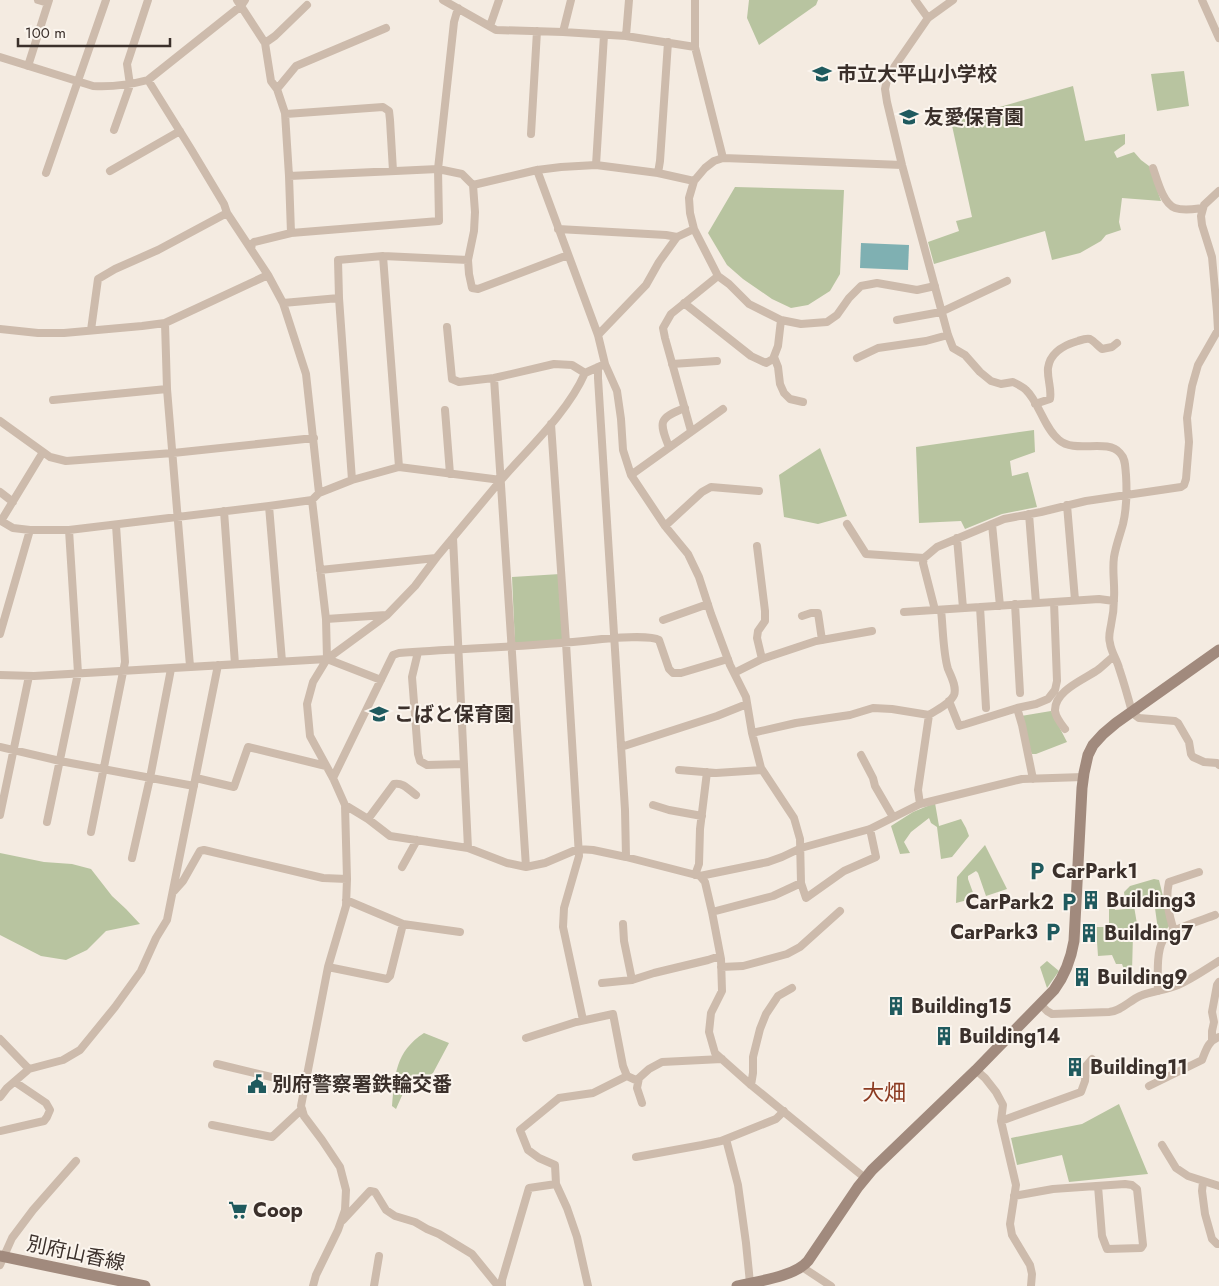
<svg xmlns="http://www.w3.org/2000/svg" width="1219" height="1286" viewBox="0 0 1219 1286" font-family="Jost,'Noto Sans JP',sans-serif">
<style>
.green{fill:#b8c4a0}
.water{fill:#7fb0b2}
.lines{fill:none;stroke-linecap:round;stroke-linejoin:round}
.street{stroke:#cdbbac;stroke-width:8}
.secondary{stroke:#a18a7d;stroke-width:11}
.labels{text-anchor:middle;stroke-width:4;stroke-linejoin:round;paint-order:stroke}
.poi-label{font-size:20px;font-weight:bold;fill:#3b302b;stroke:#fbf5ee;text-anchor:start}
.street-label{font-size:20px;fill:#3b302b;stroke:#fbf5ee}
.quarter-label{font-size:22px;fill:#8c3b22;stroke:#fbf5ee}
</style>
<rect width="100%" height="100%" fill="#f4ebe1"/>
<path class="green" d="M749,0H818L816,5L759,45L747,18Z
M1184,71L1189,106L1157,111L1151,74Z
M1073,86L1085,141L1125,134V144L1114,152L1117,158L1134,152L1141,160L1149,166L1161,201L1122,198L1119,222L1121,230L1106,235L1101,241L1080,253L1052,260L1045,231L934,264L928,242L959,231L956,221L972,217L951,121Z
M735,187L844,190L840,274L830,291L808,305L791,308L772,299L743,279L727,265L708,233Z
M1034,430L1035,452L1010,461L1012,476L1028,472L1037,507L1002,514L965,529L961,521L919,523L916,447Z
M820,448L847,516L818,524L784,517L779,475Z
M560,574L563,641L515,644L512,577Z
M1051,711L1067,742L1036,754H1032L1030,750L1021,716Z
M935,803L939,826L961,819L966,828L969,836L952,857L941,859L937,827L931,823L929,818L911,832L904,842L910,853L900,854L891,826L913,812Z
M985,845L1007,889L986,896L978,873L976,871L968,876V879L975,898L956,903L957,877Z
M0,853L44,862L72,864L91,869L112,896L126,909L140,924L106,931L87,950L66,960L41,956L0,935Z
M1154,879L1159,880L1170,925L1160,937L1149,933L1158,930L1154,901L1134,906L1138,930L1133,934L1132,972L1127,978L1122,964H1116L1112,955L1098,956L1096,927H1109V907L1107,898L1112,897L1115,910L1126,909L1124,892L1130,886Z
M1047,961L1059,971L1047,988L1040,967Z
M424,1033L449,1043L433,1073L404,1091L396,1109L392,1106C395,1075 395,1052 424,1033Z
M1119,1104L1148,1174L1069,1182L1062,1155L1017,1165L1011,1138L1082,1124Z"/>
<path class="water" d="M861,243L909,245L908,270L860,268Z"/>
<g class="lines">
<path class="street" d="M38,0L48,3
M237,0L265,43L271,81L277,89L285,113L289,176L291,233
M443,0L496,30L563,32L626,36L695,47
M695,0V47L723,158
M915,0L928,18
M953,0L928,18L888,76L885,89L887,102L902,165L948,335L953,348L965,355L980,372L991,381L1001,384L1013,382C1017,384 1022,386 1026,390C1039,402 1044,428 1059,440C1075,454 1107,438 1120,453C1126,459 1125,467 1126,475C1127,491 1127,507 1123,524C1120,535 1116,545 1114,557C1112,571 1115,584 1114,598C1114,607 1113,616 1111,625C1110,631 1108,637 1110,643C1111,652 1117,660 1119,668C1124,683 1128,697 1132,712L1135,715L1139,718L1175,721L1178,723L1189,742L1191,754L1193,757L1204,762L1217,763L1219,765
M1202,0L1219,38
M490,26L499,0
M563,32L571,0
M626,36L629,0
M265,43L275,36L307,5
M0,57L93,86C112,87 129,85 148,80L241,6L245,0
M28,66L49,0
M148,80L191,149L224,204L227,213L268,275L283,303L306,374L319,493
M277,89L296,66L386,28
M286,114L383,107L389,111L390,120L393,171
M114,130L130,85L127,64L148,0
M531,134L537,31
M596,165L604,35
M902,165L723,158L714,161L705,168L694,181L689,198L690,213L694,229L718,276L729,284L749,304L781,320L801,324L827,322L837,315L849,298L861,286L877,283L917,290L935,286
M1153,168C1157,179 1163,204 1175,208C1184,211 1194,209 1203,208
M537,170L598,335L605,364L617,391L621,419L623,450L631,475L665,526L688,554L699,577L711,614L730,665L746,697L752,733L761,768L794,818L800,839L801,883L806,898L844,871L876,857L870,829
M110,171L180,131
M46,173L106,0
M658,173L660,161L668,42
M289,176L438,169L462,174L473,185L475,212L474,231L468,260L469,274L472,288L478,289L568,255
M473,185L537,170L561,167L596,165L658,173L694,181
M558,229L666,235L677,237
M251,249L252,244L254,242L291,233L439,221L438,169L454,22L458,8
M383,256L399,467
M283,303L339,298
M684,303L751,356L766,363L773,359L778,346L781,320
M897,320L941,312L1007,281
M165,323L167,389L190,666
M447,327L452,379L459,382L494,378L554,364L572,365L585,373
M0,329L38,333H64L142,326L165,323L268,275
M91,330L98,279L115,269L158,250L227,213
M598,335L646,285L659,262L677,237L694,229
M774,357L778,367L780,384L784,393L790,399L803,402
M857,358L878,348L926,341L948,335
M672,364L717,361
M598,367V378L625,810L626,857
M494,378L526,867
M53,400L167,389
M1035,404L1050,399C1052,389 1047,379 1048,368C1050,353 1064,345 1078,341C1081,340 1086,338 1090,339C1094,341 1098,346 1102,349L1112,347L1117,343
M445,410L450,474
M0,421L50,457L66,461L173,453L314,438
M551,424L566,643L579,856L564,908L563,927L583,1020
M691,431L665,338L663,328L671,314L718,276
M669,447C659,422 658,418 685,408
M43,452L1,521L13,528L30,530H69L269,506L312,500L319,493L352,480L399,467L501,480C529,448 568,412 585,373L605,364
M631,475L723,409
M352,480L339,298L338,260L383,256L468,260
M0,492L13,502
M312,500L326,619L327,659
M1067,505L1075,600
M269,506L282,661
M224,511L235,664
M1029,514L1036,603
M847,524L866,554L924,558
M992,524L1000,606
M665,526L702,492L711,487L759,491
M453,538L468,848
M957,538L963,608
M757,546L765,611V621L758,631L757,638L762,659
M320,570L436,558
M1015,604L1020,693
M980,607L986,708
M935,610L923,563L924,558L937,547L1004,519L1041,512L1086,501L1181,487L1184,485L1186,479L1189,442L1187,418L1192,386L1198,365L1218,330L1217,312L1212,257L1202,225L1201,216L1204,205L1219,191
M904,612L1099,599L1114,601
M802,616L811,613H818L822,640
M326,619L386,615
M663,620L708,604
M0,634L30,530
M418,652L412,677L418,754L420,761L427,765L464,764
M734,673L762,659L816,641L872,631
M0,675L34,676L327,659L381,680
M949,701L959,726L966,724L1017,708L1036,704L1048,699L1055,690L1057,681L1054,602
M1017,708L1022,725L1033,779
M1065,729C1061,724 1056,718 1055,711C1054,690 1086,679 1099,669C1104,665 1109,660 1114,656
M752,733L796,723L850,715L873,708L892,709L929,715C936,710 950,704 954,695C957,687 951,676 948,669C943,653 943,627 941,610
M0,747L60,761L194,786
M621,747L717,716L747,704
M861,755L873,778L875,786L893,817
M679,770L716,773L762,770
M196,778L234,787L248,747L326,766
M333,778L393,655L399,653C466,648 534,647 602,639C613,638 651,635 659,640L669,669L673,673H681L728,659
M920,804L918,790L929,715
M345,805L368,819L390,836L468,848L507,863L526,867L545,863L578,849L593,850L626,857L700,876L705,882L712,912L721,959L722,991L711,1013L709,1032L715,1053L751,1085L865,1178
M653,805L669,810L702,816
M0,815L29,676
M368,819L394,784C403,782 409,790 416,795
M47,822L78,673L69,530
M91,832L125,662L116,525
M132,858L150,778L171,669
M402,867L417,840
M695,875L699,864L700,829L707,772
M700,876L768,862L782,857L801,848L870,829L920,804L1022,779L1083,777
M174,891L183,881L200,851L204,850L323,878L347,879
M346,900L403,924L460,932
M712,912L773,896L801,883
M623,924L624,941L632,980
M1174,931C1169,915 1165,899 1169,882L1199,872
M328,967L387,979L390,976L403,924
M721,967L743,966L787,954L800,947L840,911
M602,983L632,980L654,973L708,960L720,956
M1158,991C1158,976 1156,953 1163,940C1169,929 1203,920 1215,915
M1041,1005L1047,1011L1052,1014L1109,1012C1121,1011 1129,1001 1140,996C1152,991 1166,990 1178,985C1192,979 1206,969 1219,961
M526,1038L576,1022L613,1014L623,1066L627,1076L638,1081
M0,1039L29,1069
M1212,1040V1031L1214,1022L1212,1012L1217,985L1219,982
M217,1064L305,1085
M976,1070L985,1078L996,1092L1003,1105L1001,1121L1016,1185L1010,1224L1012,1235L1030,1265L1032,1274L1031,1286
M751,1085L753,1073V1057L760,1029L766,1014L778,996L792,988
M1149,1086L1202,1060C1206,1050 1208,1041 1219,1037
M0,1097L7,1088L29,1069L63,1060L80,1050L115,1007L141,971L156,938L167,920L218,665
M642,1103L637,1088L639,1078L649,1069L662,1062L722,1059
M1001,1121L1081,1092L1085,1081L1086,1066L1092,1059
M212,1125L272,1137L302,1109
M0,1131L44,1121L47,1117L50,1110L46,1103L15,1082
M726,1139L738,1185L746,1243L750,1283
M1162,1145L1176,1168L1188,1176L1219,1186
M636,1157L702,1145L721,1141L776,1119L784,1111
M1203,1182L1202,1191L1205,1214L1212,1239L1217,1244H1219
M1014,1196L1053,1189L1125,1184L1132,1185L1137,1189L1143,1245L1141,1248L1107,1249L1102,1236L1098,1186
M343,1220L370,1191L375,1192L386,1210L395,1216L415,1222L427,1229L439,1234L472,1254L498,1286
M0,1265L12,1238L33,1210L76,1161
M802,1267L831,1286
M313,1286L316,1275L338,1230L345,1210L346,1190L340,1167L322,1140L304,1116L301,1106L328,967L346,906L347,879L345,805L333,778L310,736L307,704L313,682L327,659L387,615L415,586L436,558L501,480
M374,1286L379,1256
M502,1286V1280L529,1188L556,1184
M588,1286L577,1237L567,1208L556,1184L555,1165L539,1158L528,1150L520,1130L559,1098L593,1093L627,1076"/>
<path class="secondary" d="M0,1256L145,1286
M737,1286C758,1281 794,1277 808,1261L858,1187L872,1170L976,1070L1054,990C1065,975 1071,959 1074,941L1082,788L1084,773L1088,755L1093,745L1103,734L1116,723L1219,650"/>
</g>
<defs>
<g id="school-bare" transform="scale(1.5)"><path d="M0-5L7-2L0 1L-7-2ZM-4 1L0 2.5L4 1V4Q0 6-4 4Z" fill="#1f5a5e" stroke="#fbf5ee" stroke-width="2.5" paint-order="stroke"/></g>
<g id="parking-bare" transform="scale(1.5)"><path d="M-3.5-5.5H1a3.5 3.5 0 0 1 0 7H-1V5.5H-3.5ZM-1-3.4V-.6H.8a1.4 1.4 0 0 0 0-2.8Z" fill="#1f5a5e" stroke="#fbf5ee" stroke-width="2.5" paint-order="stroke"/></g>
<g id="building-bare" transform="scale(1.5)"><path d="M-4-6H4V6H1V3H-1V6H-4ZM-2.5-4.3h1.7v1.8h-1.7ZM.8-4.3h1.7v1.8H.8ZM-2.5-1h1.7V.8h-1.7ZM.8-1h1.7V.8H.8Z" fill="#1f5a5e" stroke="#fbf5ee" stroke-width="2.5" paint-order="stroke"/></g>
<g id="civic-bare" transform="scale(1.5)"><path d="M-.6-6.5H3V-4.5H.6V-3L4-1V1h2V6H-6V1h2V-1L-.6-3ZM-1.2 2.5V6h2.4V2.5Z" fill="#1f5a5e" stroke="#fbf5ee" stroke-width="2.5" paint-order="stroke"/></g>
<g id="supermarket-bare" transform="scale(1.5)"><path d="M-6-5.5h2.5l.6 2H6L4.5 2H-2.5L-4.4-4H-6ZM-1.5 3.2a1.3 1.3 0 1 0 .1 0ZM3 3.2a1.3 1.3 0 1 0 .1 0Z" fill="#1f5a5e" stroke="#fbf5ee" stroke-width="2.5" paint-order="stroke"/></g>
</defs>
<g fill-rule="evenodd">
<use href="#school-bare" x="822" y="74"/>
<use href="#school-bare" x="909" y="117"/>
<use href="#school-bare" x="379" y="714"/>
<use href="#parking-bare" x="1037" y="871"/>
<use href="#building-bare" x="1091" y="900"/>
<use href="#parking-bare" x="1069" y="902"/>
<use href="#parking-bare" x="1053" y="932"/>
<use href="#building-bare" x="1089" y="933"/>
<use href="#building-bare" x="1082" y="977"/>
<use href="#building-bare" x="896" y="1006"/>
<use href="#building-bare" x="944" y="1036"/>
<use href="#building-bare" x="1075" y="1067"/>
<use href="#civic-bare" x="257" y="1084"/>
<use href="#supermarket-bare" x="238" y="1210"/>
</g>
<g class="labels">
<g class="poi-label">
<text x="837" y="81">市立大平山小学校</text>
<text x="924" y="124">友愛保育園</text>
<text x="394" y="721">こばと保育園</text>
<text x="1052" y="878">CarPark1</text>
<text x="1106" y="907">Building3</text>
<text x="1054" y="909" text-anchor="end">CarPark2</text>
<text x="1038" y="939" text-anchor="end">CarPark3</text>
<text x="1104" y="940">Building7</text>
<text x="1097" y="984">Building9</text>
<text x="911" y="1013">Building15</text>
<text x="959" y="1043">Building14</text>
<text x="1090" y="1074">Building11</text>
<text x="272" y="1091">別府警察署鉄輪交番</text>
<text x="253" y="1217">Coop</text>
</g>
<g class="street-label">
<text transform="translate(76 1253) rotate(12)" y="7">別府山香線</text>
</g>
<g class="quarter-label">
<text x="884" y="1100">大畑</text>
</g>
</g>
<path d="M18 38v8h152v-8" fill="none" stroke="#3b302b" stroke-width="2.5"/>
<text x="25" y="38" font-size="15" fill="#3b302b" stroke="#fbf5ee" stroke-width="4" paint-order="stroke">100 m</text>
</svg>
